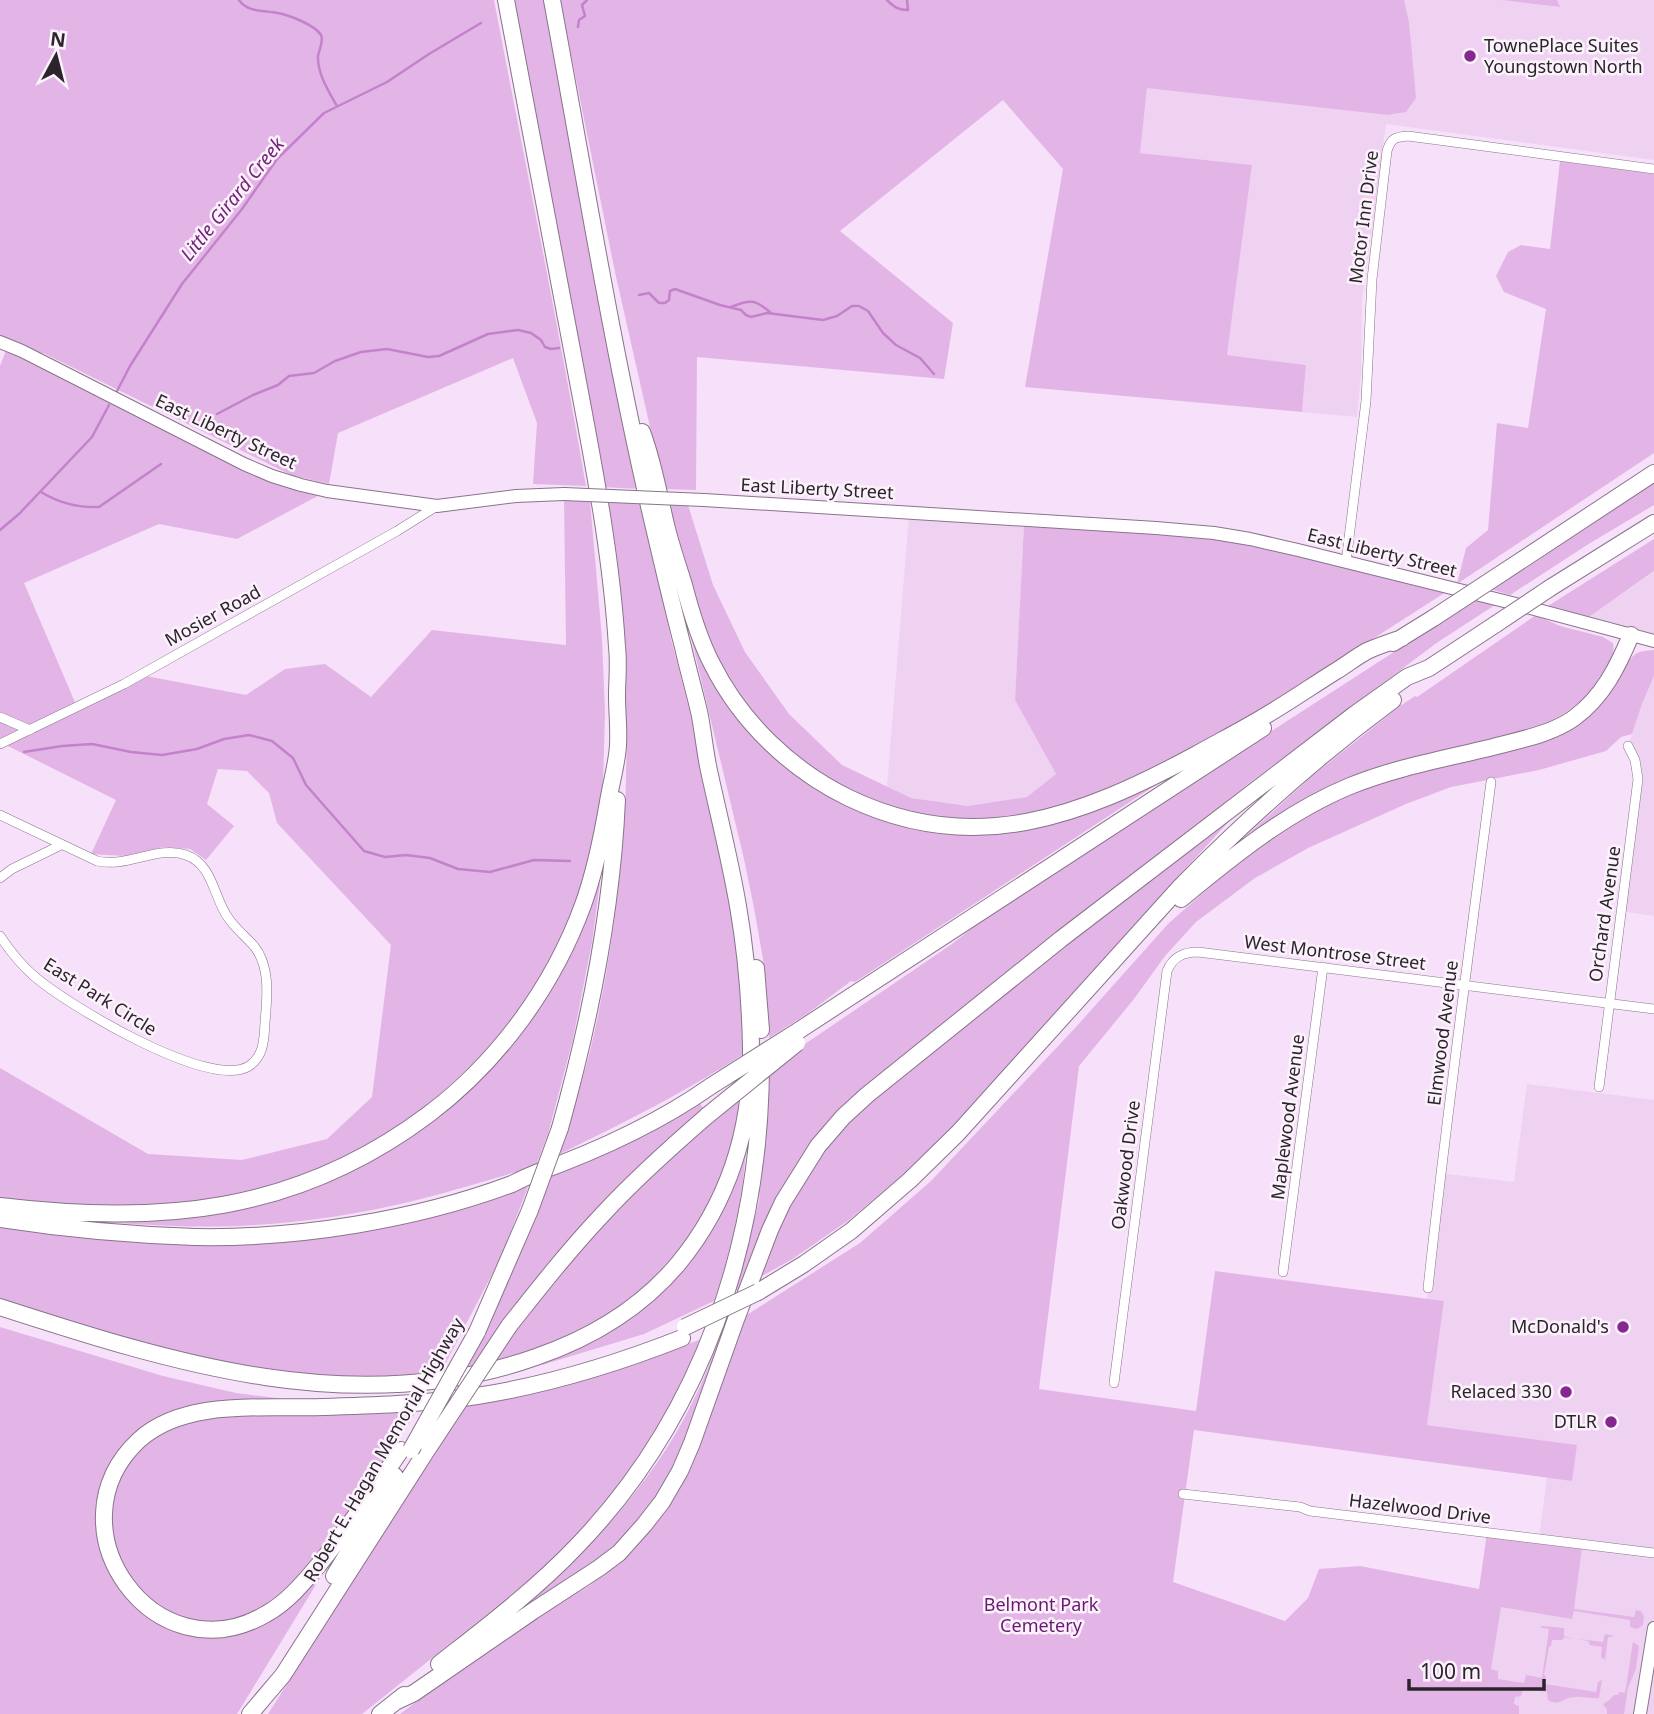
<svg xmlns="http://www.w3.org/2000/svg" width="1654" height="1714" viewBox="0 0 1654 1714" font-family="'Noto Sans',sans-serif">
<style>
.built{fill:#efd2f1}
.green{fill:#e3b5e7}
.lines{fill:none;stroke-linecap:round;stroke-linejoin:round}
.stream{stroke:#c382ca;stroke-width:2.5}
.street-casing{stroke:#88748a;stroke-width:10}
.secondary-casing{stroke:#88748a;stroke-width:14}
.highway-casing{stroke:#88748a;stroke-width:18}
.street{stroke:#fff;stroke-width:9}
.secondary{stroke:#fff;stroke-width:12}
.highway{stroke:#fff;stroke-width:16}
.secondary-bridge-casing{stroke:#88748a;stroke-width:14;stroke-linecap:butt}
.highway-bridge-casing{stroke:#88748a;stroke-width:18;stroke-linecap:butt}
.secondary-bridge{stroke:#fff;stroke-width:12}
.highway-bridge{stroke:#fff;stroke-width:16}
.poi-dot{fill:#862791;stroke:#fcf2fc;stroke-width:2.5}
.labels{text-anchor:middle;stroke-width:5;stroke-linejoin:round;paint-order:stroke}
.poi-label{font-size:18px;fill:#2c242d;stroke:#fcf2fc;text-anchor:end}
.street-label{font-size:18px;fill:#2c242d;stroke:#fcf2fc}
.park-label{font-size:18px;fill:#681971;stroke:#fcf2fc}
.water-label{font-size:19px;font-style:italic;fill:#72257b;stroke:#fcf2fc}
</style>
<rect width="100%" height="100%" fill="#f7e0f9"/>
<path class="built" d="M1404,0H1502L1559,7L1557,0H1654V160L1386,124L1362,300L1361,375L1357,417L1302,412L1306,365L1227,355L1252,165L1140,153L1147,87L1387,115L1409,22Z
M909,515L1024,524L1015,700L1056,774L1027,797L968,806L911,798L887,787Z
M1654,572V641L1582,622L1589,617Z
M1654,676V916L1621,911L1638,779L1628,746L1642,704Z
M1527,1084L1654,1100V1714H1507L1469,1667L1487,1533L1539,1539L1547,1477L1572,1480L1576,1445L1427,1425L1444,1302L1427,1299L1440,1173L1514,1182Z"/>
<path class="green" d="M0,0H494C525,162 558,324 586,486L533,484L537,423L513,358L338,433L329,484L291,475L43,353L37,358L244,464L327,491L237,539L159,524L24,583L77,707L0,744V366L8,345L0,342Z
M512,0H544L639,489L602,487Z
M560,0H1404L1409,22L1416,98L1406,112L1387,115L1147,88L1140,153L1252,165L1227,355L1306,365L1302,412L1025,387L1063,169L1003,100L840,231L953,323L944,379L697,357L696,490L664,489L615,272Z
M1502,0H1557L1560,7Z
M1560,161L1654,174V453L1457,584L1466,548L1488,530L1497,423L1528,428L1546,309L1504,292L1496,276L1508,252L1521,245L1550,249Z
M1654,482V505L1587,545L1510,595L1490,589Z
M564,500L590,501L602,638L605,712L603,786L595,837L585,879L562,936L530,995L505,1028L475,1062L417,1115L350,1156L277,1187L214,1200L145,1208L61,1207L0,1200V1068L148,1154L242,1160L327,1139L372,1097L391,945L277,823L269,793L247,771L218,769L207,804L234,826L206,860L190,849L164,847L125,856L91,854L116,800L6,745L146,676L246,695L285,669L325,664L371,697L432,630L566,645Z
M606,502L642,503L671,639L703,762L733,920L740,983L744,1054C685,1092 623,1123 560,1154C570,1118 582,1083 591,1047C616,940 629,829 626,719C624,647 613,574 606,502Z
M669,504L688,505L713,585L745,652L789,714L842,765L911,798L968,806L1027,797L1056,774L1015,700L1024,524L1217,539L1276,549L1446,592L1279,699L1193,749L1107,791L1071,807L980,822L943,819L885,806L837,786L794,756L753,716L729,684L695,610Z
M1654,539V571L1589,617L1548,606Z
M1476,599L1495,605L1438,642L1248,784L835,1117L744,1286L736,1291L759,1201L767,1119L768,1072L802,1046L952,944L982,920L1036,883Z
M1536,615L1560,626L1603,637L1613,643C1618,668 1586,700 1566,712C1555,719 1543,724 1531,729L1290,809L1244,838L1312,776L1400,706L1415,696L1417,697Z
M689,629H691L698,647L802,777L960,832L1165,779L855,982L851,981L807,1014L769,1038L763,959L754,908L744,859Z
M1654,650V676L1642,704L1632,734L1621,737L1606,751L1539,770L1451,787L1406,804L1308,848L1255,878L1196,922L1165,956L1134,999L1079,1066L1039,1389L1196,1411L1215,1271L1444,1301L1427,1425L1577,1445L1572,1481L1194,1430L1173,1582L1285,1621L1308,1598L1319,1569L1360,1566L1479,1589L1487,1533L1582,1547L1574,1609L1634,1617L1636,1610L1641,1611L1644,1616L1643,1625L1637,1629L1630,1627V1620L1574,1611L1572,1619L1501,1607L1491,1669L1498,1671V1679L1524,1683L1526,1675L1542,1678L1549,1629L1542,1628L1541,1626L1564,1628V1636L1574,1639L1565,1637L1562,1640H1552L1551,1646L1549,1647L1544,1675L1546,1676L1545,1684L1596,1692L1598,1682L1602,1680L1599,1698C1590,1699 1583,1696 1575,1697C1564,1697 1559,1707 1548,1700L1547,1692L1523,1689L1521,1696L1515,1697L1514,1704L1519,1706V1714H400L442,1682L540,1615L589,1586L633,1551L665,1513L689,1470L745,1316L860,1243L931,1181L1075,1028L1168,924L1230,869L1282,830L1339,798L1394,778L1549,739C1575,728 1597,713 1613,689C1619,679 1625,664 1633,656C1640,650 1646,651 1654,650Z
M1234,816L1153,904L955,1125L900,1177L849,1220L791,1260L760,1277L787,1207L819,1153L858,1110L1029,972Z
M596,882L600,883L592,942L573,1039L548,1134L536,1166C495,1178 454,1191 413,1201C335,1220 254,1229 175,1226C151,1225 128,1224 105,1222V1219L335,1177L496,1058Z
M742,1092L737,1134L704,1222L639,1298L579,1334L489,1365L529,1310L622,1202Z
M698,1100L705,1111L501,1326L471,1369L465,1370L507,1284L552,1175Z
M746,1148C743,1200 731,1251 714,1301L644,1334L542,1365L541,1362L675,1276Z
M528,1187L501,1257L440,1374C374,1379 307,1377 242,1367C161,1354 78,1324 0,1299V1225L207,1244L434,1214Z
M729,1325L689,1440L664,1491L618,1547L531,1608L527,1603C594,1545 657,1478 695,1397C706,1375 714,1351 723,1328Z
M0,1327L163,1376L236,1393L301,1401L197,1406L121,1452L102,1549L109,1571L122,1591L137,1607L158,1621L189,1634L204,1636L230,1632L328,1565L237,1714H0Z
M702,1339L687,1374L659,1427L628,1474L594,1518L559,1554L516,1591L362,1714H268L463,1405L611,1371Z
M418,1409L369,1485L299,1578L265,1608L227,1622L188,1620L154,1606L124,1572L109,1526L117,1479L134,1453L156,1434L182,1422L208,1417Z
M1605,1634L1615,1636L1608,1637L1605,1660L1601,1657L1602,1647L1590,1645L1588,1641L1578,1639L1603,1642Z
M1633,1642L1639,1646L1636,1669L1628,1688L1624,1714H1607V1710L1603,1704L1608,1701L1614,1695H1618L1619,1692L1625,1693Z"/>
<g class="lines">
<path class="stream" d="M239,0C248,13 264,10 278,13C289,15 315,25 321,35C324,41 319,50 318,56C317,73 329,92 337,106
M887,0C894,7 898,10 908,10L907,0
M578,27L579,20L585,16L582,5L587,0
M639,295L649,293L659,303H665L669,300L670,291L675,289L720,305L741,310L746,315L751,317L767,313L823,320L837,316L852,306H859L868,311L883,333L896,345L920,358L934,374
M731,307C750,299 755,299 771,313
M117,391L130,366L182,284L242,209L277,159L324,113L387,82L429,54L481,23
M217,414L253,395L278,385L289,376L314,373L335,361L361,352L387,349L428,357L439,356L488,334L518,330L531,333L541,340L545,347L551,349L559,348
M41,492C59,503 77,508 99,507L161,464
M0,530L19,514L92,437L109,405
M24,752L62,746L92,744L131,752L162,755L197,749L224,739L249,735L272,741L293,758L306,785L364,851L385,857L406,855L430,858L458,869L490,872L534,860L570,861"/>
<g class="street-casing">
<path id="street" d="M1346,562L1366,401L1372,279L1387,151C1391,138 1395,137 1408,136L1654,169
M0,717L30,730
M0,744L124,684L397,531L437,506
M0,815L97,861C127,868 158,845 186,855C214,865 213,898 229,919C236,929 246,937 254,946C271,967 267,998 265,1023C264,1039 264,1056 249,1066C210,1091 66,1004 34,976C21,965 10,951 0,936
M0,878L12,869L61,845
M1599,1087L1638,779L1635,760L1628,746
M1283,1272L1323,967
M1428,1288C1446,1119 1469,951 1491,782
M1114,1383L1167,971C1173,957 1183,952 1198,952L1654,1009
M1183,1494L1300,1507L1310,1511L1654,1553"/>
</g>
<g class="secondary-casing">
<path id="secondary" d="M0,342L22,351L244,464L272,476L301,485L327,491L437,506L516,496L564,494
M704,500L1156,528L1214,533L1250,539L1298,550L1508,602L1654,641
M1640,1714L1654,1628"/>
</g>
<g class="highway-casing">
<path id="highway" d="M642,432C654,464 659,496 667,529C672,548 678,566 684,585C691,612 699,639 712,664C741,722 791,770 849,798C974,858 1082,816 1195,755C1218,742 1242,730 1265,716C1289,702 1312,686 1336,671C1346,665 1356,657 1367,651C1378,646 1390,642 1402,638
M1499,575L1654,473
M1550,588L1654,523
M1393,643L1435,617
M1181,899C1233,856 1287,812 1350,786C1394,768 1443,759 1489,748C1518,740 1550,735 1574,718C1603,697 1618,666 1631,635
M756,968L761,1030
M798,1031L1263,728
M560,1128C590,1021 612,912 617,800
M0,1206C160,1225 296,1214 429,1114C498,1062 553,987 583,905C595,872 602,837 608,802C611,783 617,764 618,745C619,729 617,712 617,696C617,680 619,663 617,647C611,548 591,452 573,355C551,237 528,118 506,0
M0,1219C64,1229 130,1235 195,1237C297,1239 416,1220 512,1184C520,1180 528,1176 536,1173C597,1151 657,1124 711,1086
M758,1292L804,1264L851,1231L910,1180L958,1133L1180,887C1247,819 1316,757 1393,700
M0,1307C173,1363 356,1421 536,1357C591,1338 640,1309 678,1264C729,1202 752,1127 751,1047C750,1000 746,952 738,906C730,859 718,813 708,766C705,750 703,733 700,716C695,693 688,670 683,647C672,605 662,562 652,519C612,347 584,173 552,0
M509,1326C539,1288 569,1250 602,1215C635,1179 671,1147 708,1115
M477,1332L530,1210
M401,1450C375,1488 350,1526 321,1562C305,1581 288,1602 266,1614C155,1679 46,1527 139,1440C185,1398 266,1409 324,1407C375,1405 426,1404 477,1396C547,1385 616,1364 682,1338
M334,1576L395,1476
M439,1664C486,1627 535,1590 576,1547C702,1417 761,1242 761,1063
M397,1701L414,1693L533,1611L599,1568L619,1553L644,1525L662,1502L680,1471L692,1443L735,1322L770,1230L783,1202L818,1146L843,1117L867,1095L1061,939L1355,714L1407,677L1429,668L1496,624
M250,1714L283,1675L429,1447
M380,1714L404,1695"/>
</g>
<use href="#street" class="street"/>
<use href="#secondary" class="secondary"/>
<use href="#highway" class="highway"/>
<g class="secondary-bridge-casing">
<path id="secondary-bridge" d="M564,494L704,500"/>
</g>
<g class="highway-bridge-casing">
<path id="highway-bridge" d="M1435,617L1499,575
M1496,624L1550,588
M711,1086L798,1031
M708,1115L797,1043
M530,1210L560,1128
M685,1327L758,1292
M429,1447L509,1326
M411,1450L477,1332"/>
</g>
<use href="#secondary-bridge" class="secondary-bridge"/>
<use href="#highway-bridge" class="highway-bridge"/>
</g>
<g class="poi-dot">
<circle cx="1470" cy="56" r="7"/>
<circle cx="1623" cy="1327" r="7"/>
<circle cx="1566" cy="1392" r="7"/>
<circle cx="1611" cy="1422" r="7"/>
</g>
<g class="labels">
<g class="poi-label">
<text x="1484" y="52" text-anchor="start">TownePlace Suites<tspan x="1484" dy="21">Youngstown North</tspan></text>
<text x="1609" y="1333">McDonald's</text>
<text x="1552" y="1398">Relaced 330</text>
<text x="1597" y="1428">DTLR</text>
</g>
<g class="street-label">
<text transform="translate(1364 217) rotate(-83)" y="6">Motor Inn Drive</text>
<text transform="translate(226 432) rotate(25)" y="6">East Liberty Street</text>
<text transform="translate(817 489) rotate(3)" y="6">East Liberty Street</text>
<text transform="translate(1382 553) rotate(14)" y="6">East Liberty Street</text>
<text transform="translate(213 616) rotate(-29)" y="6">Mosier Road</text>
<text transform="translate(1605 914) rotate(-82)" y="6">Orchard Avenue</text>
<text transform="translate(1335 953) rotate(7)" y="6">West Montrose Street</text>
<text transform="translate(100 997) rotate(32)" y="6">East Park Circle</text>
<text transform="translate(1443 1033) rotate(-83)" y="6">Elmwood Avenue</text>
<text transform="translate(1288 1117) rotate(-83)" y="6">Maplewood Avenue</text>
<text transform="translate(1126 1165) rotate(-83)" y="6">Oakwood Drive</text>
<text transform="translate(384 1450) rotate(-60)" y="6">Robert E. Hagan Memorial Highway</text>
<text transform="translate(1420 1509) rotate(7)" y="6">Hazelwood Drive</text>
</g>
<g class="park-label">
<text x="1041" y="1611">Belmont Park<tspan x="1041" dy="21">Cemetery</tspan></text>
</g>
<g class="water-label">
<text transform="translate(232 199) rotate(-51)" y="7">Little Girard Creek</text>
</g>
</g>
<g transform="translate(56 56) rotate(7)" stroke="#fcf2fc" stroke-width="5" paint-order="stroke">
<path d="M0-5L12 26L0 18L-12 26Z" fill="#2c242d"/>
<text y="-10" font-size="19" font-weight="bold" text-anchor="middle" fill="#2c242d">N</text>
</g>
<path d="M1409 1679v10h135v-10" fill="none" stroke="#2c242d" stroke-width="3.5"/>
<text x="1420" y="1679" font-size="21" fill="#2c242d" stroke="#fcf2fc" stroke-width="5" paint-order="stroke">100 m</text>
</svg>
